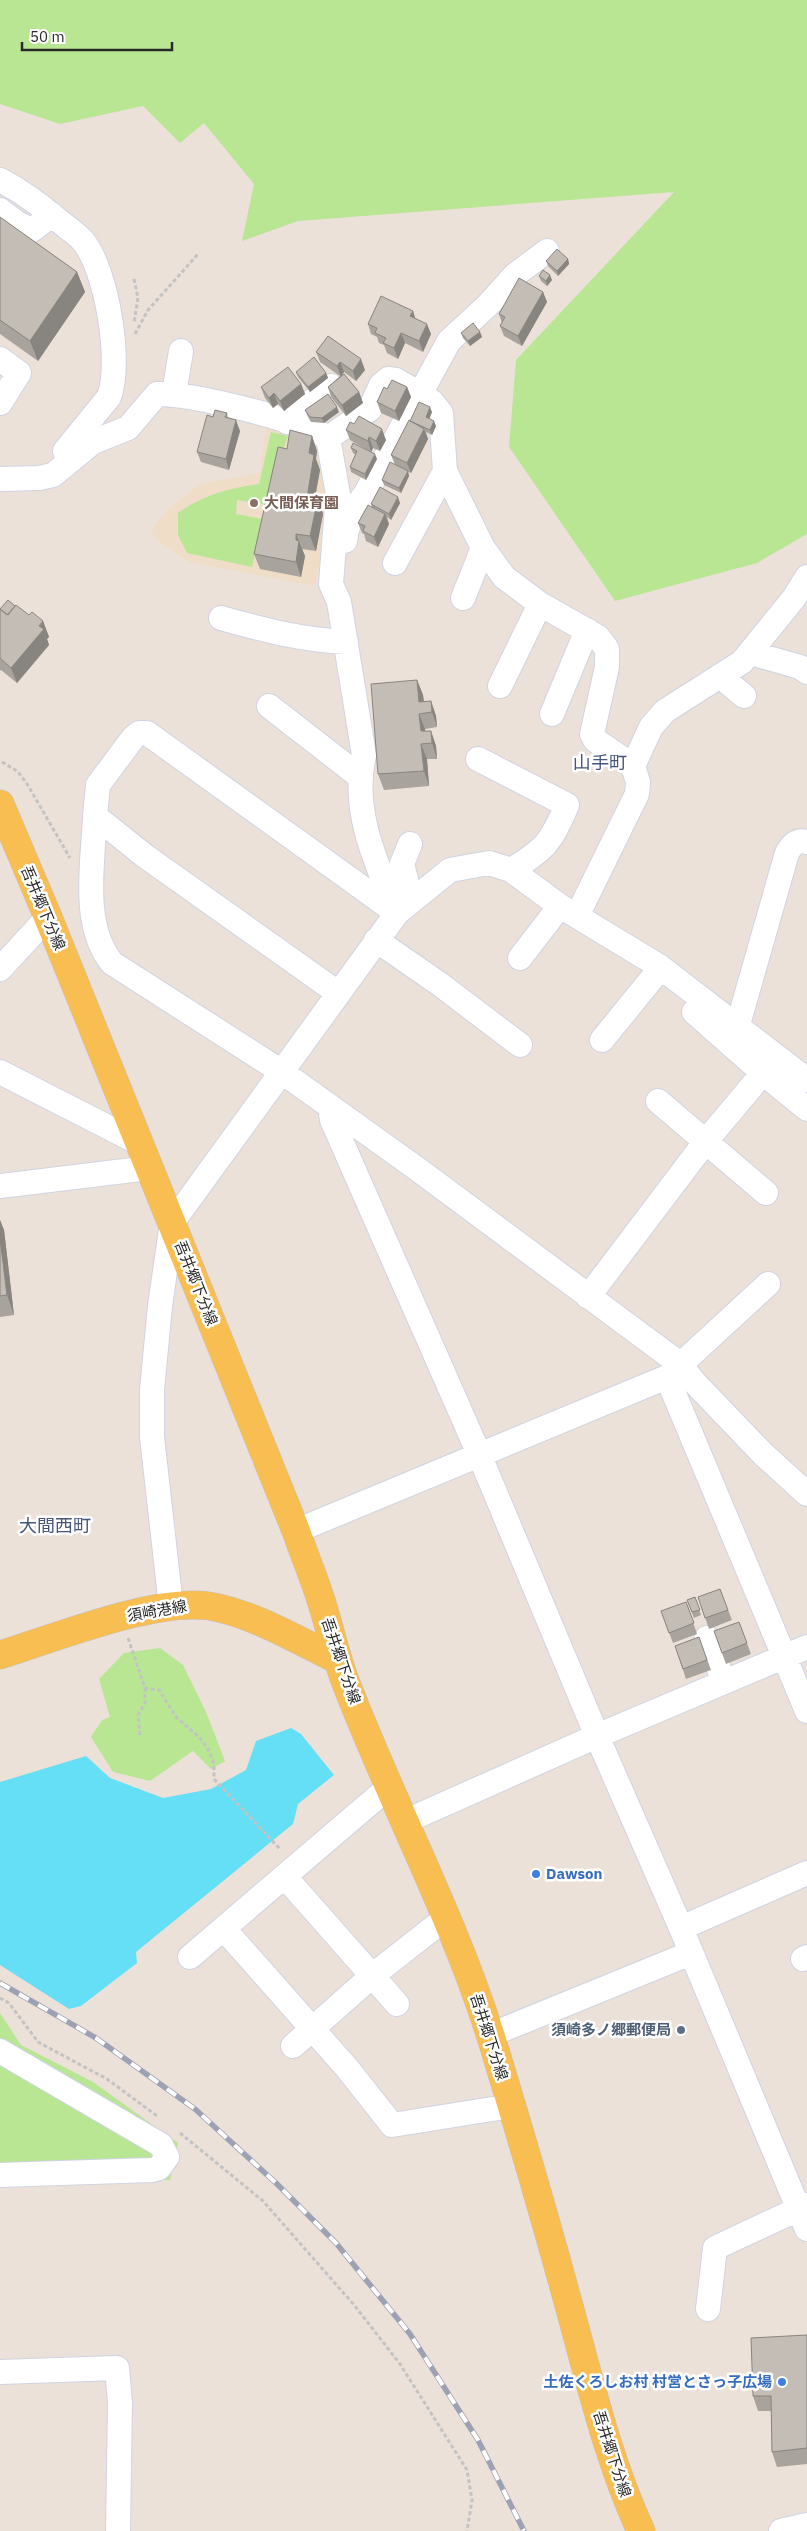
<svg xmlns="http://www.w3.org/2000/svg" width="807" height="2531" viewBox="0 0 807 2531" font-family="'IBM Plex Sans','Noto Sans JP',sans-serif">
<style>
.education{fill:#efddc7}
.green{fill:#b8e692}
.water{fill:#65dff5}
.lines{fill:none;stroke-linecap:round;stroke-linejoin:round}
.minor-casing{stroke:#ced4e2;stroke-width:26}
.major-casing{stroke:#c3c3c3;stroke-width:29}
.path{stroke:#c3c3c3;stroke-width:3;stroke-dasharray:4 2.5;stroke-linecap:butt}
.minor{stroke:#fff;stroke-width:24}
.major{stroke:#f8be52;stroke-width:28}
.rail-casing{stroke:#9ca2b4;stroke-width:5.5}
.rail{stroke:#fff;stroke-width:4;stroke-dasharray:11;stroke-linecap:butt}
.wall{fill:#a8a39c}
.shaded-wall{fill:#88847f}
.building{fill:#c3bdb5;stroke:#88847f}
.education-dot{fill:#8d6e63;stroke:#fff;stroke-width:2}
.shop-dot{fill:#3f7fe0;stroke:#fff;stroke-width:2}
.service-dot{fill:#5c6f8a;stroke:#fff;stroke-width:2}
.labels{text-anchor:middle;stroke-width:5;stroke-linejoin:round;paint-order:stroke}
.education-label{font-size:15px;font-weight:bold;fill:#785e54;stroke:#fff;text-anchor:start}
.street-label{font-size:15px;fill:#282828;stroke:#fff}
.shop-label{font-size:15px;font-weight:bold;fill:#366cbe;stroke:#fff;text-anchor:start}
.service-label{font-size:15px;font-weight:bold;fill:#4e5e75;stroke:#fff;text-anchor:end}
.quarter-label{font-size:18px;fill:#47567b;stroke:#fff}
</style>
<rect width="100%" height="100%" fill="#ece1d9"/>
<path class="education" d="M266,425L320,441L332,496L315,586L189,562L158,541L151,530L168,509L200,484L260,473Z"/>
<path class="green" d="M0,0H807V534L757,563L615,601L509,447L516,360L674,192L298,221L242,241L254,184L204,123L180,143L143,106L60,124L0,104Z
M271,432L288,436L265,504L237,500L236,514L262,519L252,567L187,553L178,535V513C203,495 229,488 259,484Z
M160,1648L183,1665L206,1712L225,1761L211,1769L193,1751L150,1781L113,1772L91,1737L102,1720L110,1717L99,1679L124,1653Z
M0,2013L21,2045L93,2082L178,2143L170,2180H0Z"/>
<path class="water" d="M291,1728L301,1734L334,1775L298,1804L293,1824L136,1952L137,1963L81,2006L69,2009L0,1965V1782L86,1756L110,1778L163,1798L211,1789L246,1770L256,1741Z"/>
<g class="lines">
<g class="minor-casing">
<path id="minor" d="M0,180C25,193 41,206 63,224C69,229 78,235 83,241C107,270 122,363 109,397L65,451
M0,210L17,223L32,230L52,215
M0,359L19,373L0,403
M174,394L181,351
M287,422L331,386
M328,438L370,409L381,385L388,379L396,380L420,394L432,402L441,413L445,471L483,548L504,577L540,604L598,637L607,649V667L592,734L595,740L633,766
M0,479L39,478L53,475L93,442L128,428L157,394C190,393 301,420 328,438L338,494L331,584L339,602L364,755C351,810 376,863 397,913
M345,541C347,522 355,507 366,493L449,341L488,305L515,275L547,251
M395,563L445,471
M463,598L483,548
M221,618C263,630 303,640 346,642
M751,653L800,667L807,672
M720,676L744,696
M500,686L540,604
M269,706L359,776
M552,714L587,630
M478,759L567,805C551,842 546,849 511,870
M95,816C93,863 81,925 112,963L282,1072L416,1168L680,1364L694,1382L763,1454L807,1494
M410,844L402,864L411,899
M577,916L637,794L638,782L633,766L651,727L665,711L742,662L794,598L807,577
M376,940L441,985L520,1045
M520,958L560,906
M0,969L48,917
M338,993L145,856L95,816L98,785L133,738L139,733H147L397,913
M694,1012L763,1073L807,1109
M737,1028L787,853C792,844 797,839 807,842
M602,1040L654,976L659,966
M0,1072L139,1143
M658,1101L766,1193
M330,1107L332,1120L479,1454L597,1736L681,1928L807,2229
M0,1186L149,1168
M588,1297L706,1141L763,1073
M667,1377L807,1711
M296,1531L667,1377L768,1284
M171,1606L152,1437V1390L160,1306L172,1223L397,913L450,870L489,863L511,870L560,906L659,966L807,1080
M707,1638L724,1682
M404,1822L597,1736L807,1647
M286,1878L397,2004
M681,1928L807,1873
M224,1929L347,2068L392,2125L511,2106
M190,1957L389,1787
M803,1959L807,1957
M490,2035L691,1953
M293,2046L372,1976L447,1917
M0,2051L161,2145L167,2157L159,2168L152,2170L0,2175
M708,2309L715,2248L807,2205
M0,2372L117,2368L120,2403L118,2531
M781,2531L807,2525"/>
</g>
<g class="major-casing">
<path id="major" d="M0,804L48,917L296,1531C303,1551 311,1571 318,1591C328,1620 334,1650 344,1678C390,1799 452,1914 491,2037C519,2129 546,2221 571,2313C591,2386 609,2462 641,2531
M0,1655C55,1638 154,1598 209,1606C252,1613 299,1641 338,1660"/>
</g>
<path class="path" d="M134,279L138,298L134,323
M135,334L148,310L199,253
M2,762L17,771L26,782L70,858
M128,1638L145,1688L159,1690L176,1717L199,1737L208,1749L214,1764V1779L281,1850
M140,1735L138,1715L145,1703V1688
M0,1998L9,2003L38,2042L107,2079L157,2116
M180,2133L263,2201L355,2306L400,2364L467,2470L472,2500L467,2531"/>
<use href="#minor" class="minor"/>
<use href="#major" class="major"/>
<g class="rail-casing">
<path id="rail" d="M0,1983L96,2038L195,2109L276,2183L336,2243L410,2334L478,2440L524,2531"/>
</g>
<use href="#rail" class="rail"/>
</g>
<path class="wall" d="M0,217L77,272L85,292L38,361L0,334Z
M568,259L569,264L558,276L548,266L546,261Z
M539,276L552,280L547,286L541,281Z
M543,292L547,302L522,346L504,336L500,326L502,323L499,314Z
M413,311L415,318L431,334L423,352L405,343L398,359L387,353L384,345L379,343L377,337L371,334L368,324Z
M480,332L482,337L470,346L463,338L461,333Z
M316,352L365,370L356,381L344,372L341,376L359,392L363,403L346,416L331,397L328,387L340,376L320,362Z
M296,372L326,373L328,378L310,392L298,377Z
M301,384L305,394L284,411L278,404L273,408L265,398L261,387Z
M407,387L411,397L399,421L381,413L377,402L387,389Z
M305,410L339,412L324,423L311,422L307,415Z
M432,412L429,419L436,426L432,435L426,432L428,439L411,473L408,472L409,476L401,493L384,485L382,480L395,465L391,455L410,421Z
M227,413L228,418L240,431L229,470L201,462L197,452L213,417Z
M346,430L386,440L380,451L373,448L371,452L350,440Z
M312,436L317,451L316,459L320,470L315,499H318L323,514L316,551L302,549L305,556L301,577L260,569L254,554L287,449Z
M351,448L377,459L366,480L351,472L350,467L356,455L353,453Z
M400,503L391,520L387,517L389,524L378,547L366,541L364,534L362,533L358,523L372,507L371,504Z
M15,606L29,615L43,621L49,637L47,639L49,645L17,683L1,670L0,671V609Z
M417,680L423,695L424,701H431L436,716L437,727L425,729V731H431L436,746L437,759H427L429,786L384,790L378,774Z
M0,1220L4,1230L14,1315L0,1317Z
M720,1589L732,1620L709,1629L698,1597Z
M695,1597L701,1615L694,1618L687,1600Z
M686,1602L697,1634L673,1643L661,1611Z
M739,1622L751,1654L726,1664L714,1631Z
M699,1637L711,1670L686,1679L675,1646Z
M807,2335V2464L777,2467L772,2452L771,2411H758L753,2396Z"/>
<path class="shaded-wall" d="M568,259L569,264L558,276L557,271Z
M77,272L85,292L38,361L30,341Z
M550,275L552,280L547,286L546,281Z
M543,292L547,302L522,346L518,336Z
M413,311L416,321L410,316Z
M427,324L431,334L423,352L419,341Z
M480,332L482,337L470,346L468,341Z
M401,333L405,343L398,359L394,348Z
M361,359L365,370L356,381L353,371Z
M340,362L344,372L341,377L337,366Z
M326,373L328,378L310,392L308,387Z
M301,384L305,394L284,411L280,401Z
M407,387L411,397L399,421L395,411Z
M359,392L363,403L346,416L342,405Z
M274,393L278,404L273,408L269,398Z
M337,407L339,412L324,423L322,418Z
M430,407L432,412L428,422L426,417Z
M236,420L240,431L229,470L226,459Z
M434,421L436,426L432,435L430,430Z
M382,429L386,440L380,451L376,441Z
M424,429L428,439L411,473L407,463Z
M312,436L317,451L316,459L320,470L312,513L307,498L309,453Z
M369,437L373,448L371,452L368,441Z
M375,454L377,459L366,480L365,474Z
M408,471L409,476L401,493L399,488Z
M398,497L400,503L391,520L389,514Z
M318,499L323,514L316,551L310,536Z
M385,514L389,524L378,547L374,537Z
M296,534L305,556L301,577L296,562Z
M43,621L49,637L47,639L49,645L17,683L11,668Z
M417,680L423,695L425,713L419,702Z
M431,701L436,716L437,727L432,712Z
M419,714L425,729L426,744L421,731Z
M431,731L436,746L437,759L432,743Z
M421,744L427,759L429,786L424,771Z
M0,1220L4,1230L14,1315L7,1295L0,1238Z"/>
<path class="building" d="M0,217L77,272L30,341L0,320Z
M557,249L568,259L557,271L546,261Z
M543,270L550,275L546,281L539,276Z
M519,278L543,292L518,336L500,326L505,317L499,314Z
M381,296L413,311L410,316L427,324L419,341L401,333L394,348L383,343L386,338L375,333L377,328L368,324Z
M473,323L480,332L468,341L461,333Z
M328,336L361,359L353,371L340,362L337,366L316,352Z
M314,357L326,373L308,387L296,372Z
M288,367L301,384L280,401L274,393L269,398L261,387Z
M344,374L359,392L342,405L328,387Z
M392,380L407,387L395,411L377,402L384,387L387,389Z
M328,394L337,407L322,418L310,417L305,410Z
M419,402L430,407L426,417L434,421L430,430L410,421Z
M215,410L227,413L225,417L236,420L226,459L197,452L207,415L213,417Z
M359,416L382,429L376,441L369,437L368,441L346,430L350,422L354,424Z
M409,420L424,429L407,463L391,455Z
M290,430L312,436L309,453L314,455L307,498L318,499L310,536L296,534V540L299,541L296,562L254,554L278,447L287,449Z
M353,443L375,454L365,474L350,467L357,451L351,448Z
M390,462L408,471L399,488L382,480Z
M380,487L398,497L389,514L371,504Z
M368,505L385,514L374,537L363,531L365,526L358,523Z
M8,600L15,606L8,615L0,609Z
M16,605L29,615L32,612L43,621L39,626L44,629L11,668L0,658V609L7,615Z
M417,680L419,702L431,701L432,712L419,714L421,731H431L432,743L421,744L424,771L378,774L371,684Z
M0,1238L7,1295L0,1296Z
M720,1589L728,1610L705,1618L698,1597Z
M695,1597L700,1610L692,1612L687,1600Z
M686,1602L694,1623L669,1633L661,1611Z
M739,1622L747,1643L722,1653L714,1631Z
M699,1637L707,1660L683,1669L675,1646Z
M807,2335V2448L772,2452L771,2396H753L751,2338Z"/>
<circle class="education-dot" cx="254" cy="503" r="5"/>
<g class="shop-dot">
<circle cx="536" cy="1874" r="5"/>
<circle cx="782" cy="2382" r="5"/>
</g>
<circle class="service-dot" cx="681" cy="2030" r="5"/>
<g class="labels">
<g class="education-label">
<text x="264" y="508">大間保育園</text>
</g>
<g class="street-label">
<text transform="translate(43 908) rotate(67)" y="5">吾井郷下分線</text>
<text transform="translate(196 1283) rotate(68)" y="5">吾井郷下分線</text>
<text transform="translate(157 1611) rotate(-10)" y="5">須崎港線</text>
<text transform="translate(341 1661) rotate(71)" y="5">吾井郷下分線</text>
<text transform="translate(489 2037) rotate(72)" y="5">吾井郷下分線</text>
<text transform="translate(612 2454) rotate(72)" y="5">吾井郷下分線</text>
</g>
<g class="shop-label">
<text x="546" y="1879">Dawson</text>
<text x="772" y="2387" text-anchor="end">土佐くろしお村 村営とさっ子広場</text>
</g>
<g class="service-label">
<text x="671" y="2035">須崎多ノ郷郵便局</text>
</g>
<g class="quarter-label">
<text x="600" y="769">山手町</text>
<text x="55" y="1532">大間西町</text>
</g>
</g>
<path d="M22 42v8h150v-8" fill="none" stroke="#282828" stroke-width="2.5"/>
<text x="30" y="42" font-size="15" fill="#282828" stroke="#ffffff" stroke-width="4" paint-order="stroke">50 m</text>
</svg>
